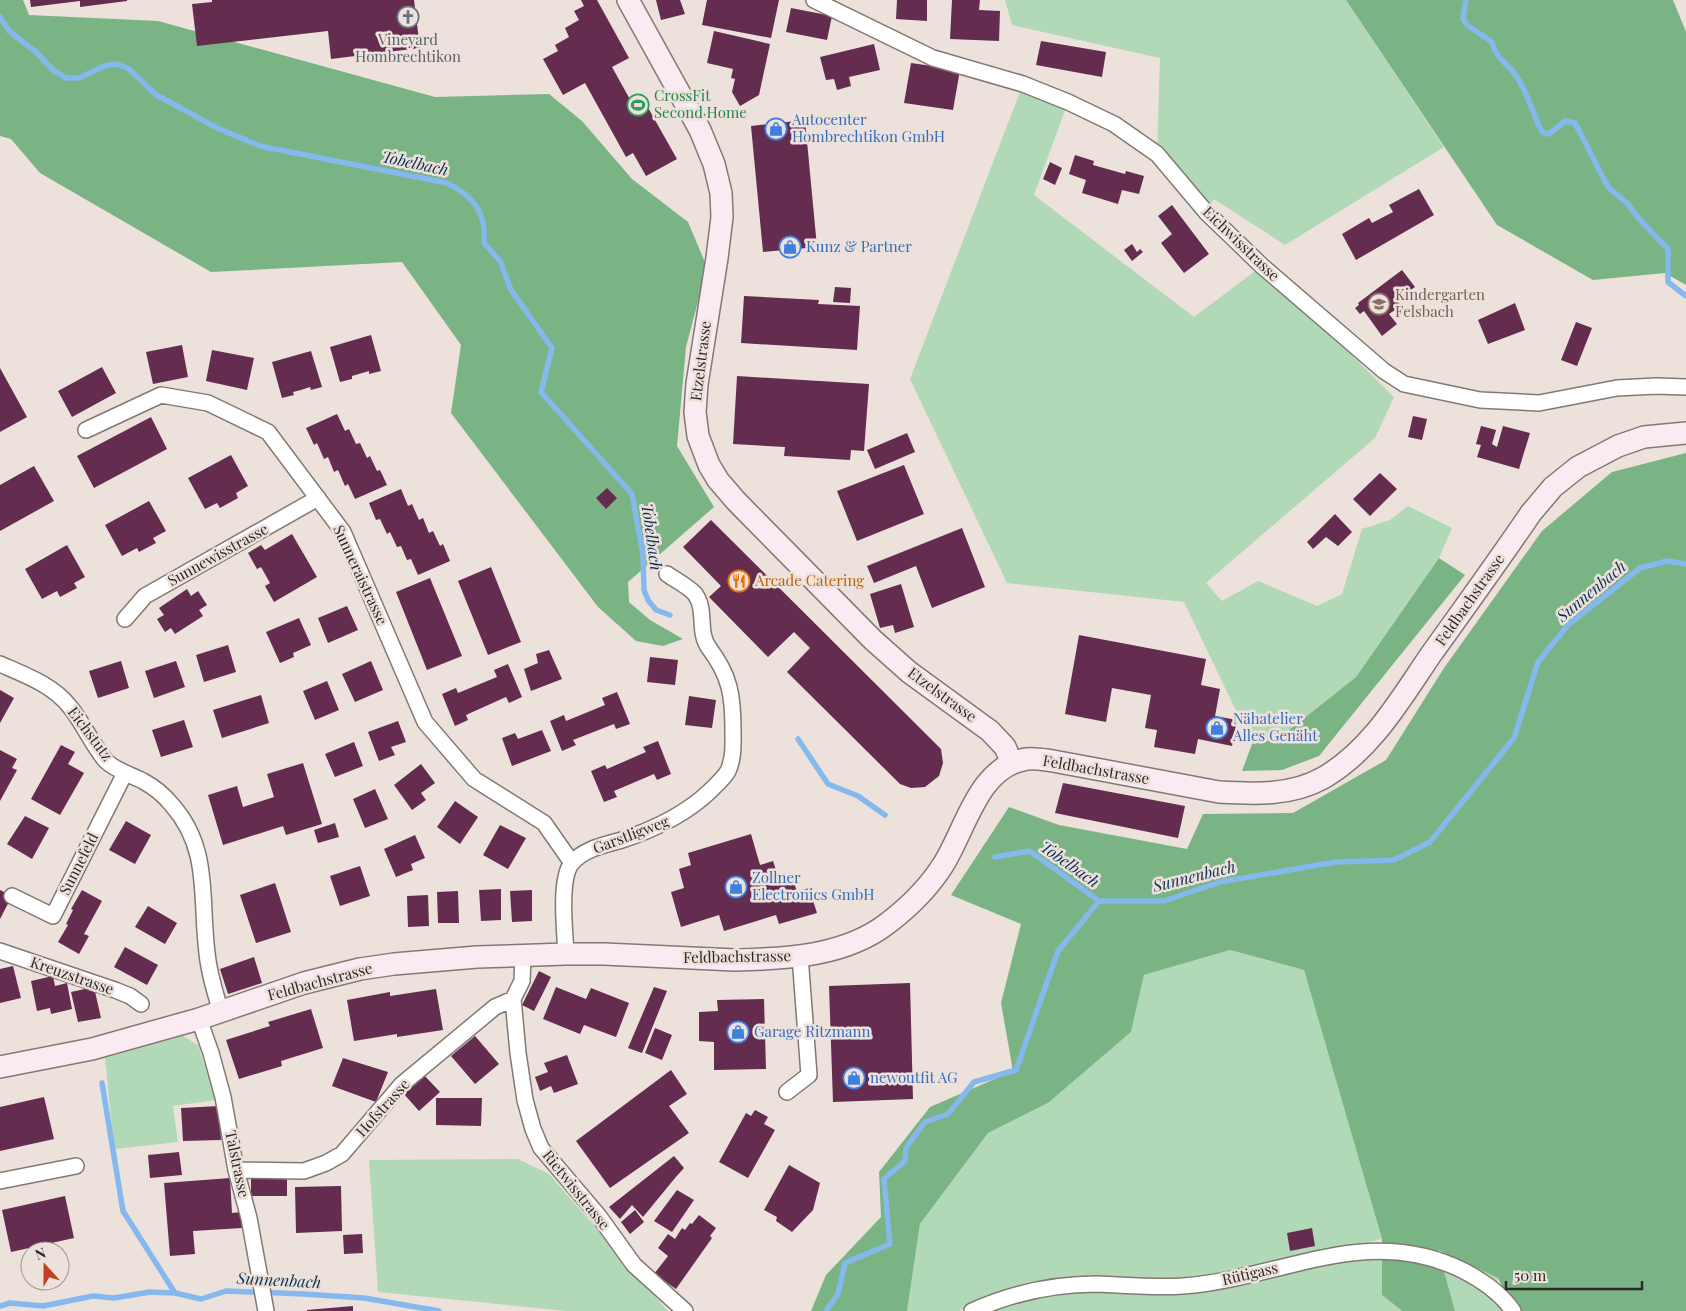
<svg xmlns="http://www.w3.org/2000/svg" width="1686" height="1311" viewBox="0 0 1686 1311" font-family="'Playfair Display',serif">
<style>
.green{fill:#b2d9b7}
.forest{fill:#7bb484}
.lines{fill:none;stroke-linecap:round;stroke-linejoin:round}
.stream{stroke:#85b8ec;stroke-width:5.5}
.building{fill:#642d4f}
.street-casing{stroke:#827973;stroke-width:18}
.secondary-casing{stroke:#827973;stroke-width:24}
.street{stroke:#fff;stroke-width:15}
.secondary{stroke:#faeaf2;stroke-width:21}
.labels{text-anchor:middle;stroke-width:5;stroke-linejoin:round;paint-order:stroke}
.worship-label{font-size:15px;fill:#5b616d;stroke:#ece1db}
.leisure-label{font-size:15px;fill:#27864d;stroke:#ece1db;text-anchor:start}
.shop-label{font-size:15px;fill:#366cbe;stroke:#ece1db;text-anchor:start}
.street-label{font-size:15px;fill:#2c2825;stroke:#ece1db}
.education-label{font-size:15px;fill:#785e54;stroke:#ece1db;text-anchor:start}
.food-label{font-size:15px;fill:#c56008;stroke:#ece1db;text-anchor:start}
.water-label{font-size:16px;font-style:italic;fill:#0b3153;stroke:#ece1db}
</style>
<rect width="100%" height="100%" fill="#ece1db"/>
<path class="green" d="M1005,0H1346L1444,147L1285,245L1214,199L1206,212L1157,154L1160,58L1012,25Z
M1023,84L1068,102L1034,195L1194,317L1262,266L1394,397L1375,438L1206,583L1222,601L1258,581L1317,606L1342,594L1362,529L1390,520L1408,506L1452,528L1439,558L1356,677L1278,739L1252,744L1184,602L1007,583L910,379Z
M1230,950L1304,970L1382,1239L1225,1275L1161,1282L999,1293L959,1311H907L920,1224L988,1133L1048,1103L1131,1032L1144,975Z
M183,1036L198,1045L216,1100L173,1106L178,1142L114,1149L105,1058Z
M518,1159L549,1174L668,1311H566L378,1292L369,1160Z
M1437,1250L1498,1278L1497,1293L1512,1311H1455Z
M1382,1256V1295L1402,1311H987L1016,1299Z"/>
<path class="forest" d="M0,0H23L29,15L158,21L435,97L549,94L582,121L632,179L688,222L707,267L686,347L677,446L714,507L628,582L629,602L650,620L683,639L663,646L636,641L598,607L451,413L461,345L402,262L211,272L40,173L11,139L0,136Z
M1346,0H1673L1686,32V285L1665,273L1593,280L1497,225Z
M1686,453V1311H1514L1498,1278L1438,1250L1455,1311H1402L1382,1295V1239L1304,970L1230,950L1144,975L1131,1032L1048,1103L988,1133L920,1224L907,1311H811L826,1275L881,1217L879,1172L930,1107L1013,1071L1001,1003L1021,924L951,895L1009,807L1059,825L1187,849L1203,814L1293,813L1386,760L1444,668L1542,531L1612,472Z
M1439,558L1465,575L1319,756L1282,770L1242,771L1252,744L1278,739L1356,677Z"/>
<g class="lines">
<path class="stream" d="M1466,0L1463,19L1467,25L1492,42C1499,64 1507,61 1517,77C1528,94 1533,114 1542,132L1549,134L1565,121L1575,123L1608,187L1627,203L1640,220L1668,249V282L1686,296
M0,17L9,31L36,52L54,71L66,78H79L104,66L117,64L129,69L155,94L217,128L260,146L447,183C463,191 480,204 483,223C485,229 484,236 484,243L500,261L511,290L552,348L541,392L632,494L643,555L644,590L648,600L656,610L670,615
M798,739L828,784L858,796L885,815
M995,857L1030,851L1099,901
M102,1083L123,1211L175,1293
M0,1306L10,1303L43,1306L93,1296L114,1298L150,1292L175,1293L201,1299L226,1291L304,1294L364,1298L439,1311
M826,1311L838,1294L845,1263L890,1244L884,1179L905,1161L906,1148L925,1122L948,1114L974,1082L1016,1070L1058,951L1099,901H1164L1220,882L1336,862L1394,860L1430,842L1514,738L1538,662L1568,625L1640,568L1667,561L1686,564"/>
</g>
<path class="building" d="M30,0H127V1L80,7V1L31,7Z
M212,0H414L420,48L331,59L328,31L197,46L192,4L212,2Z
M581,0H597L629,58L612,67L632,103L642,97L677,159L646,176L633,153L626,157L585,83L563,95L543,59L558,51L555,45L569,37L565,28L579,20L574,11L584,6Z
M656,0H680L685,14L661,20Z
M707,0H779L771,38L702,25Z
M897,0H927V21L896,19Z
M952,0H980L979,10L1000,11L999,41L950,39Z
M791,8L832,16L827,40L786,32Z
M714,31L770,44L759,95L740,106L732,92L735,79L731,78L733,69L707,63Z
M1041,41L1106,52L1102,77L1036,65Z
M874,44L880,70L849,77L851,86L837,90L834,79L826,80L820,57Z
M911,63L960,70L953,110L904,103Z
M805,120L817,247L763,252L751,126Z
M1075,155L1094,161L1093,165L1125,174L1126,171L1144,176L1139,194L1122,190L1118,204L1082,193L1086,180L1069,174Z
M1050,162L1062,168L1055,185L1043,179Z
M1419,189L1434,215L1356,260L1342,234L1369,218L1372,223L1393,212L1389,205Z
M1172,205L1209,254L1184,273L1161,243L1172,234L1158,216Z
M1132,244L1137,252L1140,249L1143,252L1132,261L1124,250Z
M1402,270L1415,287L1400,297L1399,295L1395,298L1401,306L1389,314L1397,324L1382,336L1364,311L1360,314L1355,308L1359,305L1358,303Z
M835,287L851,288L850,303L833,302Z
M744,296L819,300L818,304L860,306L857,350L741,343Z
M1515,303L1525,330L1488,344L1478,320Z
M1576,322L1592,328L1577,366L1561,360Z
M371,335L381,371L369,374V371L352,376V379L340,382L330,347Z
M182,345L188,377L153,384L146,352Z
M212,350L254,358L247,390L206,381Z
M311,351L322,387L311,390L310,387L301,390L293,392L294,395L282,398L272,362Z
M102,367L116,393L72,417L58,391Z
M0,368L27,417L0,432Z
M737,376L869,384L864,451L851,450L850,460L784,456L785,447L733,444Z
M337,414L345,431L349,429L356,444L360,443L367,458L370,456L377,471L380,470L387,485L355,499L348,484L345,486L338,470L334,472L328,457L324,459L317,443L314,445L306,428Z
M1413,416L1427,419L1422,440L1408,437Z
M151,417L167,449L94,488L77,456Z
M1481,426L1496,430L1492,444L1497,447L1503,426L1530,433L1519,469L1477,457L1481,445L1476,444Z
M907,433L915,452L875,469L867,450Z
M231,455L248,486L236,493L238,498L220,508L217,503L205,509L188,478Z
M904,465L924,514L857,541L837,491Z
M34,466L54,501L0,531V485Z
M1380,473L1397,489L1370,516L1353,499Z
M607,488L617,498L606,509L596,498Z
M401,489L408,506L412,504L419,520L423,518L429,533L433,531L440,546L443,544L450,561L418,575L411,559L407,560L401,546L397,547L390,532L387,534L380,519L376,520L369,503Z
M149,501L166,531L153,538L156,543L139,552L137,548L122,556L105,525Z
M1335,514L1352,532L1338,546L1326,537L1313,549L1307,542Z
M711,520L941,749L943,763L939,776L925,787L911,788L900,784L787,672L810,648L794,632L768,657L709,597L721,586L683,547Z
M962,528L985,587L932,608L916,566L874,583L867,566Z
M292,534L317,577L274,602L265,586L270,583L261,567L257,569L248,553L261,545L265,550Z
M67,545L85,577L74,583L77,588L60,597L57,591L42,599L25,569Z
M491,567L521,642L488,655L458,581Z
M430,578L462,656L427,670L396,592Z
M901,584L914,627L895,633L893,625L880,628L870,594Z
M187,589L191,596L198,591L207,605L199,610L203,616L175,634L171,628L165,632L157,619L164,615L159,608Z
M347,606L358,630L328,643L318,618Z
M299,618L311,645L293,653L294,657L280,663L266,632Z
M1079,635L1206,659L1201,685L1220,689L1215,716L1237,720L1232,746L1198,739L1195,754L1154,747L1157,730L1145,728L1151,695L1112,688L1106,722L1065,714Z
M228,645L236,672L204,682L196,655Z
M549,650L562,679L531,691L524,669L538,663L536,654Z
M650,657L678,660L675,685L647,682Z
M121,661L129,688L98,698L89,671Z
M176,661L185,687L154,698L145,671Z
M371,661L383,690L355,702L342,674Z
M508,664L522,697L509,703L506,697L466,715L468,720L455,726L442,694L456,688L458,693L497,677L494,670Z
M327,681L339,710L315,720L303,691Z
M0,690L14,698L0,723Z
M617,692L630,724L616,729L614,724L573,740L576,745L562,751L550,721L564,715L566,721L605,705L602,698Z
M261,695L269,723L222,738L213,710Z
M689,696L716,700L712,728L685,725Z
M184,720L193,747L161,757L152,730Z
M398,721L406,742L391,747L395,755L379,761L368,732Z
M542,730L551,751L512,766L502,738L515,733L518,739Z
M658,741L671,774L657,780L654,774L614,791L617,797L604,802L591,771L605,765L607,769L646,752L643,747Z
M354,742L363,766L335,777L325,754Z
M61,745L75,752L68,764L84,773L60,815L31,799Z
M0,750L17,759L12,768L17,770L0,801Z
M303,763L322,824L286,835L283,826L223,845L208,795L237,786L243,807L274,797L267,774Z
M421,764L435,783L421,793L426,800L412,810L394,785Z
M1063,783L1185,806L1178,838L1055,813Z
M375,789L388,819L365,828L353,799Z
M455,801L478,817L460,844L437,827Z
M25,816L49,828L32,859L7,844Z
M126,821L151,835L135,864L109,850Z
M335,823L339,837L318,843L314,830Z
M500,825L526,838L508,869L483,855Z
M751,834L760,865L773,861L779,879L792,875L797,892L809,888L817,913L779,924L776,915L724,931L719,915L681,927L671,892L684,888L679,869L691,865L688,853Z
M415,835L425,858L411,864L413,870L396,877L384,849Z
M360,866L370,896L340,906L330,876Z
M275,883L291,932L256,943L240,895Z
M501,889V920L481,921L479,890Z
M0,890L12,896L0,919Z
M82,890L102,901L84,934L89,936L79,954L58,942L68,925L66,924L73,910L71,909Z
M532,890V921L512,922L510,891Z
M458,891L459,923H438L437,892Z
M428,895L429,926L408,927L407,896Z
M148,906L177,923L165,944L135,927Z
M125,947L158,965L147,985L114,967Z
M254,957L262,983L228,994L220,969Z
M13,966L21,998L0,1003V969Z
M539,971L551,977L534,1011L522,1005Z
M53,976L55,986L67,983L72,1009L51,1014L50,1008L37,1011L31,981Z
M910,983L913,1099L833,1102L829,986Z
M94,987L101,1018L78,1022L71,992Z
M556,987L586,999L591,988L629,1003L616,1037L584,1025L580,1034L543,1019Z
M654,987L667,991L642,1053L628,1048Z
M436,989L443,1030L397,1037V1034L354,1041L347,1000L390,992V996Z
M764,999L766,1069L714,1070V1042L699,1041V1012L718,1011L717,1000Z
M311,1009L323,1048L281,1061L282,1066L239,1079L226,1040L270,1026L268,1022Z
M655,1028L672,1035L662,1060L645,1053Z
M475,1036L499,1064L475,1084L451,1056Z
M567,1055L578,1084L554,1093L551,1086L540,1091L535,1077L548,1072L544,1063Z
M343,1058L388,1072L376,1102L332,1086Z
M671,1070L687,1094L669,1106L689,1133L610,1188L576,1141Z
M423,1074L440,1092L419,1111L403,1093Z
M44,1097L54,1139L0,1151V1107Z
M436,1098H482L481,1126L436,1125Z
M219,1106L221,1140L183,1141L181,1108Z
M755,1110L768,1117L764,1124L775,1130L748,1178L719,1162L746,1113L751,1116Z
M179,1152L182,1175L150,1178L148,1155Z
M674,1156L684,1168L675,1178L643,1217L632,1205L620,1219L609,1207Z
M789,1165L820,1183L813,1210L792,1232L776,1221L777,1217L764,1210Z
M230,1178L232,1213L241,1212L242,1228L193,1231L195,1254L170,1256L164,1183Z
M251,1178L287,1179V1196H251Z
M341,1186L342,1231L296,1233L295,1187Z
M677,1190L694,1200L672,1232L654,1221Z
M65,1196L74,1238L11,1252L2,1210Z
M635,1210L644,1222L630,1234L621,1222Z
M699,1215L716,1228L710,1236L712,1238L676,1289L654,1274L668,1256L658,1248L668,1234L675,1239L682,1228L685,1230L690,1223L692,1224Z
M1312,1228L1315,1246L1290,1251L1287,1233Z
M362,1234L363,1253L344,1254L343,1235Z
M353,1306V1311H307V1310Z"/>
<g class="lines">
<g class="street-casing">
<path id="street" d="M814,0L933,58L1023,84L1068,102L1114,124L1157,154L1206,212L1262,266L1384,371L1404,384L1480,400L1539,403L1617,388L1656,386L1686,387
M86,430L161,395L208,403L268,432L343,532L425,722L474,779L544,823L572,863
M125,619L145,596L318,498
M0,664C25,675 53,685 70,707C84,724 92,745 106,761C115,770 131,775 143,781C154,787 164,795 172,805C211,849 200,899 207,953C209,973 215,993 221,1012
M12,896L53,916L125,773
M0,951L115,990L130,996L141,1004
M566,954C565,933 559,881 571,864C583,849 604,845 622,840C655,829 685,815 710,791C717,784 724,778 728,771C734,758 733,743 733,730C733,695 730,676 709,648C697,632 707,610 695,594C688,586 675,580 667,574
M523,955L522,981L513,999L518,1053L525,1100L533,1129L541,1148L598,1215L634,1265L685,1311
M199,1019L211,1053L223,1097L236,1170L249,1218L266,1311
M787,1092L809,1075L800,956
M236,1170L304,1171L326,1163L342,1154L401,1085L495,1007L513,999
M0,1181L76,1166
M972,1311C1010,1294 1054,1284 1097,1284C1125,1285 1155,1288 1183,1286C1281,1279 1367,1222 1464,1271C1483,1281 1501,1293 1513,1311"/>
</g>
<g class="secondary-casing">
<path id="secondary" d="M628,0L700,130L714,164L721,193L722,217L717,258L697,384L695,412L698,436L709,465L718,480L736,501L873,640L909,672L990,731L1005,747L1012,763
M0,1067L92,1049L199,1019L304,983L360,969L394,964L477,957L566,954H604L735,960C787,959 846,956 888,923C909,907 929,887 943,865C966,829 978,766 1027,759C1036,758 1045,760 1053,761L1219,792C1254,794 1291,796 1323,778C1372,750 1401,698 1432,653C1465,607 1499,560 1531,513L1553,487L1578,467L1618,446L1644,437L1686,433"/>
</g>
<use href="#street" class="street"/>
<use href="#secondary" class="secondary"/>
</g>
<defs>
<g id="church-ring" transform="scale(1.125)"><circle r="9.5" fill="#ece1db" stroke="#6b7280" stroke-width="1.5"/><path d="M-1.2-6h2.4v3.5h3.3v2.4h-3.3V6h-2.4V-.1h-3.3v-2.4h3.3Z" fill="#6b7280"/></g>
<g id="stadium-ring" transform="scale(1.125)"><circle r="9.5" fill="#ece1db" stroke="#2e9e5b" stroke-width="1.5"/><path d="M0-5a6.5 5 0 1 0 0 10a6.5 5 0 1 0 0-10ZM-3.5-1.8h7v3.6h-7Z" fill="#2e9e5b"/></g>
<g id="shop-ring" transform="scale(1.125)"><circle r="9.5" fill="#ece1db" stroke="#3f7fe0" stroke-width="1.5"/><path d="M-5-2.5h2.3a2.7 3.5 0 0 1 5.4 0H5L5.5 6h-11ZM-1.5-2.5h3a1.5 2.3 0 0 0-3 0Z" fill="#3f7fe0"/></g>
<g id="school-ring" transform="scale(1.125)"><circle r="9.5" fill="#ece1db" stroke="#8d6e63" stroke-width="1.5"/><path d="M0-5L7-2L0 1L-7-2ZM-4 1L0 2.5L4 1V4Q0 6-4 4Z" fill="#8d6e63"/></g>
<g id="restaurant-ring" transform="scale(1.125)"><circle r="9.5" fill="#ece1db" stroke="#e8710a" stroke-width="1.5"/><path d="M-5-6h1v4h1v-4h1v4h1v-4h1v5L-1.5 .5V6h-2V.5L-5-1ZM5-6V6H3V1.5H1.5Q1.5-4 5-6Z" fill="#e8710a"/></g>
</defs>
<g fill-rule="evenodd">
<use href="#church-ring" x="408" y="17"/>
<use href="#stadium-ring" x="638" y="105"/>
<use href="#shop-ring" x="776" y="129"/>
<use href="#shop-ring" x="790" y="247"/>
<use href="#school-ring" x="1379" y="304"/>
<use href="#restaurant-ring" x="739" y="581"/>
<use href="#shop-ring" x="1217" y="728"/>
<use href="#shop-ring" x="736" y="887"/>
<use href="#shop-ring" x="738" y="1032"/>
<use href="#shop-ring" x="854" y="1078"/>
</g>
<g class="labels">
<g class="worship-label">
<text x="408" y="45">Vineyard<tspan x="408" dy="17">Hombrechtikon</tspan></text>
</g>
<g class="leisure-label">
<text x="654" y="101">CrossFit<tspan x="654" dy="17">Second Home</tspan></text>
</g>
<g class="shop-label">
<text x="792" y="125">Autocenter<tspan x="792" dy="17">Hombrechtikon GmbH</tspan></text>
<text x="806" y="252">Kunz &amp; Partner</text>
<text x="1233" y="724">Nähatelier<tspan x="1233" dy="17">Alles Genäht</tspan></text>
<text x="752" y="883">Zollner<tspan x="752" dy="17">Electronics GmbH</tspan></text>
<text x="754" y="1037">Garage Ritzmann</text>
<text x="870" y="1083">newoutfit AG</text>
</g>
<g class="street-label">
<text transform="translate(1241 244) rotate(44)" y="5">Eichwisstrasse</text>
<text transform="translate(701 361) rotate(-83)" y="5">Etzelstrasse</text>
<text transform="translate(218 555) rotate(-29)" y="5">Sunnewisstrasse</text>
<text transform="translate(360 575) rotate(65)" y="5">Sunneraistrasse</text>
<text transform="translate(1470 600) rotate(-55)" y="5">Feldbachstrasse</text>
<text transform="translate(942 695) rotate(36)" y="5">Etzelstrasse</text>
<text transform="translate(90 734) rotate(53)" y="5">Eichstutz</text>
<text transform="translate(1096 770) rotate(10)" y="5">Feldbachstrasse</text>
<text transform="translate(631 835) rotate(-21)" y="5">Garstligweg</text>
<text transform="translate(79 864) rotate(-63)" y="5">Sunnefeld</text>
<text transform="translate(737 957) rotate(-1)" y="5">Feldbachstrasse</text>
<text transform="translate(72 976) rotate(19)" y="5">Kreuzstrasse</text>
<text transform="translate(320 982) rotate(-15)" y="5">Feldbachstrasse</text>
<text transform="translate(383 1108) rotate(-48)" y="5">Hofstrasse</text>
<text transform="translate(237 1164) rotate(78)" y="5">Talstrasse</text>
<text transform="translate(576 1190) rotate(51)" y="5">Rietwisstrasse</text>
<text transform="translate(1250 1274) rotate(-13)" y="5">Rütigass</text>
</g>
<g class="education-label">
<text x="1395" y="300">Kindergarten<tspan x="1395" dy="17">Felsbach</tspan></text>
</g>
<g class="food-label">
<text x="755" y="586">Arcade Catering</text>
</g>
<g class="water-label">
<text transform="translate(415 163) rotate(12)" y="6">Tobelbach</text>
<text transform="translate(652 537) rotate(82)" y="6">Tobelbach</text>
<text transform="translate(1591 591) rotate(-40)" y="6">Sunnenbach</text>
<text transform="translate(1070 864) rotate(35)" y="6">Tobelbach</text>
<text transform="translate(1194 876) rotate(-14)" y="6">Sunnenbach</text>
<text transform="translate(279 1280) rotate(3)" y="6">Sunnenbach</text>
</g>
</g>
<g transform="translate(45 1266) rotate(339)"><circle r="24" fill="#ece1db" stroke="#9f9792"/>
<path d="M0-4L9 19L0 12L-9 19Z" fill="#c73d1f"/>
<text y="-8" font-size="14" font-weight="bold" text-anchor="middle" fill="#2c2825">N</text>
</g>
<path d="M1506 1281v8h136v-8" fill="none" stroke="#2c2825" stroke-width="2.5"/>
<text x="1514" y="1281" font-size="15" fill="#2c2825" stroke="#ece1db" stroke-width="4" paint-order="stroke">50 m</text>
</svg>
